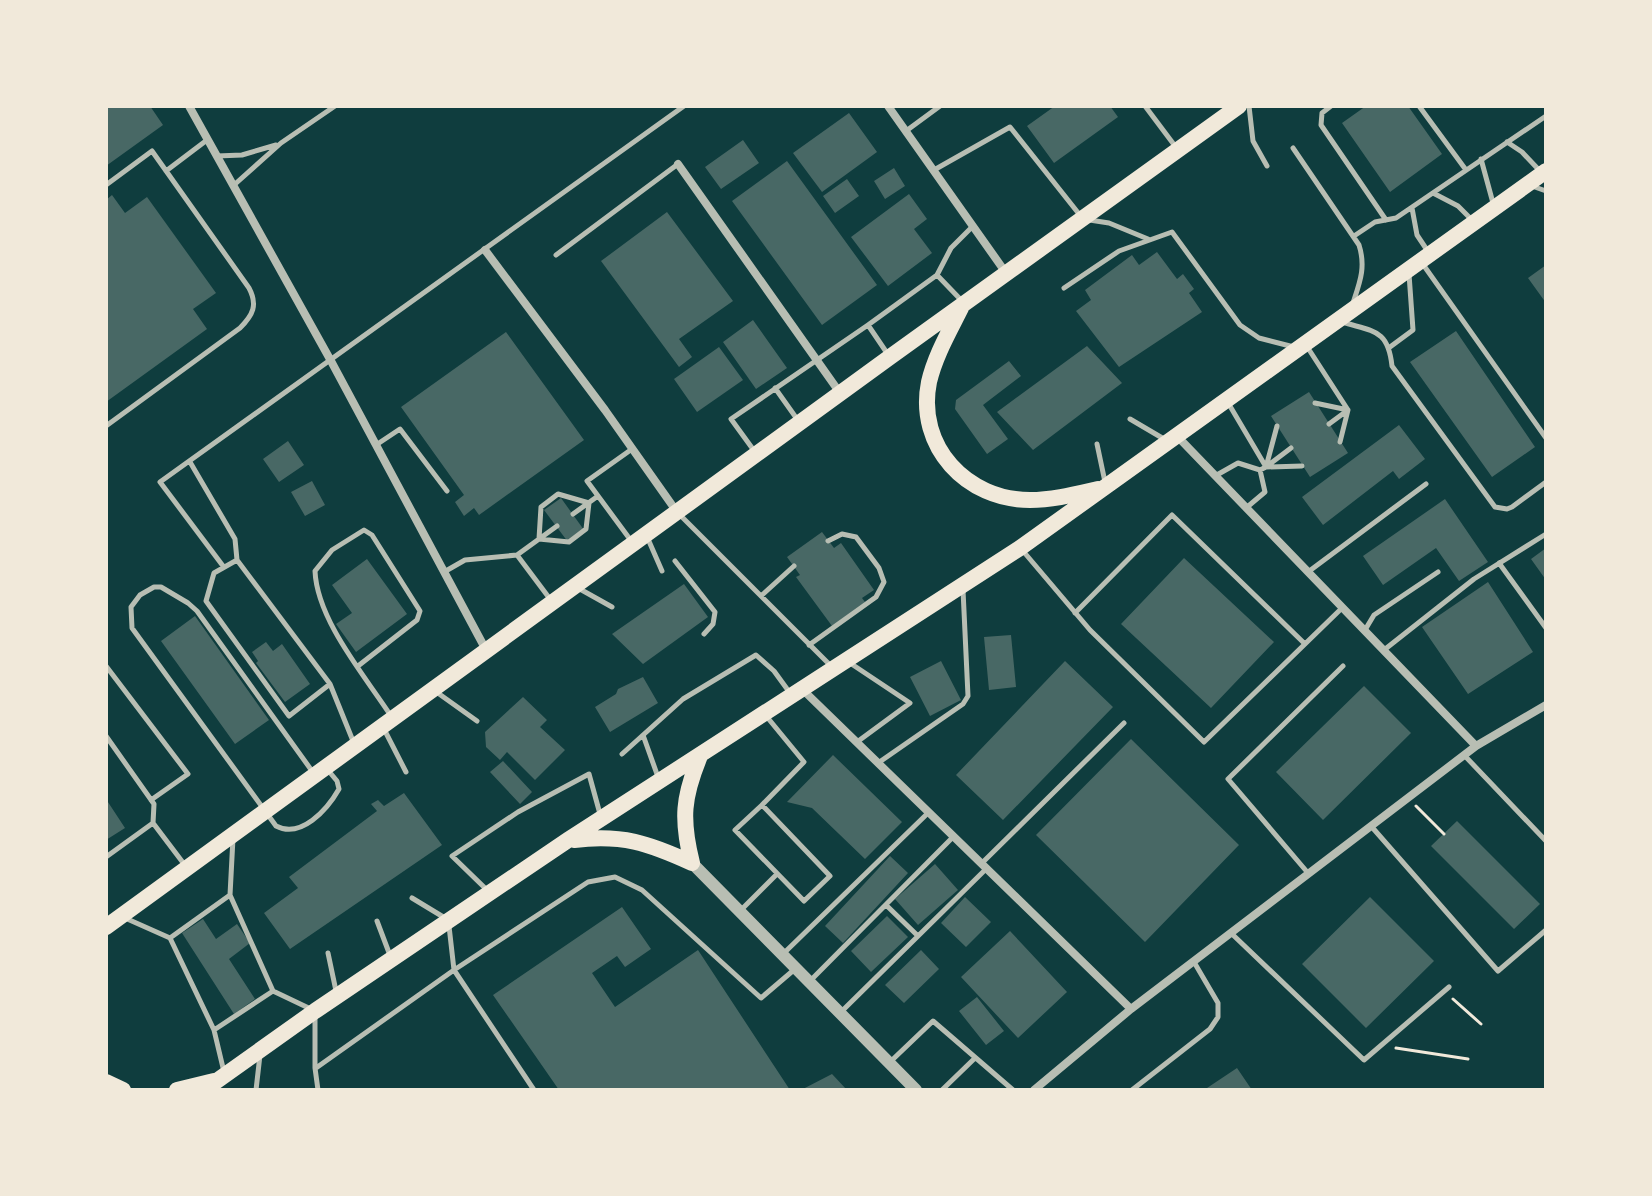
<svg xmlns="http://www.w3.org/2000/svg" width="1652" height="1196" viewBox="0 0 1652 1196" font-family="'PT Sans Narrow',sans-serif">
<style>
.building{fill:#486865}
.lines{fill:none;stroke-linecap:round;stroke-linejoin:round}
.path{stroke:#f1e9da;stroke-width:3}
.service{stroke:#b8beb3;stroke-width:5}
.minor{stroke:#b8beb3;stroke-width:8}
.tertiary{stroke:#b8beb3;stroke-width:12}
.trunk{stroke:#f1e9da;stroke-width:16}
</style>
<rect width="100%" height="100%" fill="#0f3d3e"/>
<path class="building" d="M106,106H150L163,125L106,166Z
M1055,106H1110L1118,117L1054,163L1027,126Z
M1366,106H1408L1442,154L1390,192L1342,123Z
M849,113L877,152L822,192L793,153Z
M743,140L759,163L721,189L705,167Z
M787,161L877,285L822,325L732,201Z
M894,168L905,186L885,199L874,181Z
M847,179L859,196L835,213L823,196Z
M909,194L927,219L914,229L932,253L888,286L851,237Z
M112,195L125,213L147,197L216,293L193,309L207,329L106,402V200Z
M667,212L733,301L679,339L692,357L679,367L601,261Z
M1157,252L1177,279L1183,274L1194,289L1189,293L1202,312L1119,367L1076,311L1091,300L1085,290L1132,255L1139,265Z
M1546,265V303L1528,278Z
M753,320L787,368L756,389L723,342Z
M1456,331L1535,447L1492,477L1410,362Z
M506,332L584,440L479,515L474,508L464,516L455,502L464,495L401,407Z
M1087,346L1122,383L1033,450L997,412Z
M719,347L743,380L697,412L674,379Z
M1009,361L1021,376L983,405L1008,439L987,454L955,409L956,400Z
M1309,392L1348,453L1310,477L1271,416Z
M1399,425L1425,459L1399,479L1393,471L1323,525L1302,497Z
M288,441L304,465L279,482L263,459Z
M312,481L325,505L305,516L291,492Z
M561,498L584,530L568,542L544,510Z
M1445,499L1488,562L1459,581L1436,548L1383,585L1363,556Z
M822,532L834,548L841,543L874,590L862,598L865,602L832,626L796,577L800,575L787,557Z
M1546,548V580L1531,559Z
M1184,558L1274,642L1211,708L1121,624Z
M367,559L407,614L356,652L336,624L352,613L332,585Z
M1488,582L1533,652L1468,694L1422,627Z
M684,584L708,617L643,664L612,634Z
M195,616L269,720L235,744L161,641Z
M1011,635L1016,687L989,690L984,637Z
M266,642L273,651L282,644L310,684L285,702L256,663L258,661L252,652Z
M941,661L961,700L930,716L910,677Z
M1065,661L1113,707L1003,820L956,775Z
M643,677L658,703L610,732L595,707L616,694L618,689Z
M1364,686L1411,733L1323,820L1276,772Z
M523,697L547,720L540,727L565,750L535,780L507,752L500,760L486,747L485,732Z
M1131,739L1239,845L1145,942L1036,835Z
M833,755L902,822L865,859L812,808L787,802Z
M503,761L532,792L520,804L490,772Z
M404,793L442,845L290,949L264,913L298,888L289,877L377,811L371,804L378,800L384,806Z
M106,799L125,828L106,840Z
M1457,821L1540,904L1514,929L1431,846Z
M890,856L908,873L843,943L825,926Z
M935,864L958,890L918,925L895,899Z
M965,897L991,922L966,947L941,923Z
M1370,897L1434,961L1366,1028L1302,964Z
M622,907L651,949L625,967L617,956L592,973L615,1007L698,950L790,1090H559L493,995Z
M887,916L908,937L871,972L851,951Z
M203,919L216,939L237,924L250,943L229,959L255,999L234,1014L182,933Z
M1010,931L1067,992L1018,1038L961,977Z
M921,950L939,969L904,1003L885,985Z
M977,997L1004,1031L986,1045L959,1011Z
M1237,1068L1252,1090H1204Z
M832,1074L847,1090H801Z"/>
<g class="lines">
<path class="path" d="M1416,806L1444,834
M1453,999L1481,1024
M1396,1048L1468,1059"/>
<path class="service" d="M1145,106L1175,146
M1249,106L1253,141L1267,166
M1331,106L1322,113L1321,125L1386,220
M1419,106L1466,170
M906,131L940,106
M1507,142L1522,152L1539,170
M1293,148L1359,245C1366,267 1360,282 1353,303
M217,156L242,155L276,145
M1481,159L1493,203
M934,170L1010,127L1083,219L1109,223L1148,239
M166,171L207,140
M106,185L152,151L249,288C258,305 253,315 240,328L106,426
M234,185L281,143L335,106
M1532,186L1546,191
M1433,193L1458,206L1471,219
M1412,208L1417,235L1429,253
M1354,236L1375,222L1396,218L1546,116
M556,255L678,164
M1422,263L1546,438
M937,275L951,248L973,226
M1064,288L1119,251L1172,232L1240,325L1259,338L1294,347
M1342,322C1374,332 1388,329 1392,366L1495,507L1507,509L1512,507L1546,482
M1306,345L1348,410L1340,442
M1390,347L1413,330L1409,274
M889,356L868,325L937,275L962,301
M775,388L797,419
M1227,401L1266,467
M1315,403L1348,410L1329,424
M1130,419L1164,439
M1097,444L1105,482
M376,445L400,429L447,491
M1291,448L1266,467L1302,466
M755,452L731,419L868,325
M190,462L235,539L237,560
M1215,476L1238,463L1260,470
M558,494L589,503L586,529L569,542L539,539L541,507Z
M1246,508L1265,492L1260,470L1266,467L1277,426
M573,514L598,496
M680,515L831,666
M648,539L662,571
M632,542L587,481L632,449
M1023,551L1090,630L1204,742L1342,608
M517,555L550,599
M675,561L715,612L713,624L704,634
M1499,563L1546,628
M223,566L160,482L684,106
M444,572L465,560L517,555L557,526
M1308,572L1426,484
M578,588L612,607
M761,596L794,566
M1075,613L1172,515L1305,644
M1365,630L1374,615L1438,572
M809,645L876,597L884,582L879,568L856,537L842,534L828,541
M1384,650L1474,579L1546,534
M850,663L910,703L857,742
M106,666L188,774L151,800
M358,666L417,620L420,611L372,535L364,530L332,550L315,571C317,620 365,676 391,716
M330,684L289,716L206,601L214,573L237,560L330,684L353,741
M435,691L477,721
M385,731L406,772
M643,735L658,777
M106,736L154,804L153,823L184,864
M622,754L683,699L756,655L774,671L790,693
M1464,755L1546,841
M878,763L963,704L968,696L963,590
M312,771L197,611L188,603L161,587H154L140,595L131,607L132,628L276,826C301,839 327,810 339,789L337,781L327,769
M762,805L830,876L804,901L735,830Z
M762,805L804,762L767,717
M1371,826L1498,971L1546,930
M233,838L230,895L273,991L315,1011V1068L318,1090
M106,857L153,823
M982,863L1124,723
M1308,873L1228,779L1343,666
M486,889L452,856L518,812L589,774L600,814
M412,898L445,918
M886,905L918,936
M740,911L777,874
M125,918L170,938L214,1030L224,1072
M377,921L391,958
M1232,934L1364,1060L1449,987
M170,938L230,895
M328,953L336,991
M783,954L929,812
M811,980L953,837
M840,1013L987,868
M214,1030L273,991
M889,1063L933,1021L1013,1090
M316,1068L454,970L449,926
M256,1090L260,1055
M534,1090L454,970L588,882L615,877L642,890L761,998L795,969
M942,1090L974,1059
M1132,1090L1210,1029L1218,1017V1003L1194,962"/>
<path class="minor" d="M189,106L331,361L486,650
M888,106L1006,273
M678,164L840,393
M485,250L605,410L677,512
M1177,436L1476,746
M803,690L1131,1009
M1034,1090L1131,1009L1476,746L1546,705"/>
<path class="tertiary" d="M692,863L916,1090"/>
<path class="trunk" d="M961,308C949,332 935,356 929,382C916,447 967,500 1030,500C1053,500 1076,494 1098,489
M574,840C622,834 648,843 692,863
M692,863C681,819 683,797 700,756
M106,927L890,357L1239,106
M106,1082L123,1090
M177,1090L214,1081
M204,1090L315,1011L568,840L1020,548L1546,171"/>
</g>
<rect width="1652" height="1196" fill="none" stroke="#f1e9da" stroke-width="216"/>
</svg>
